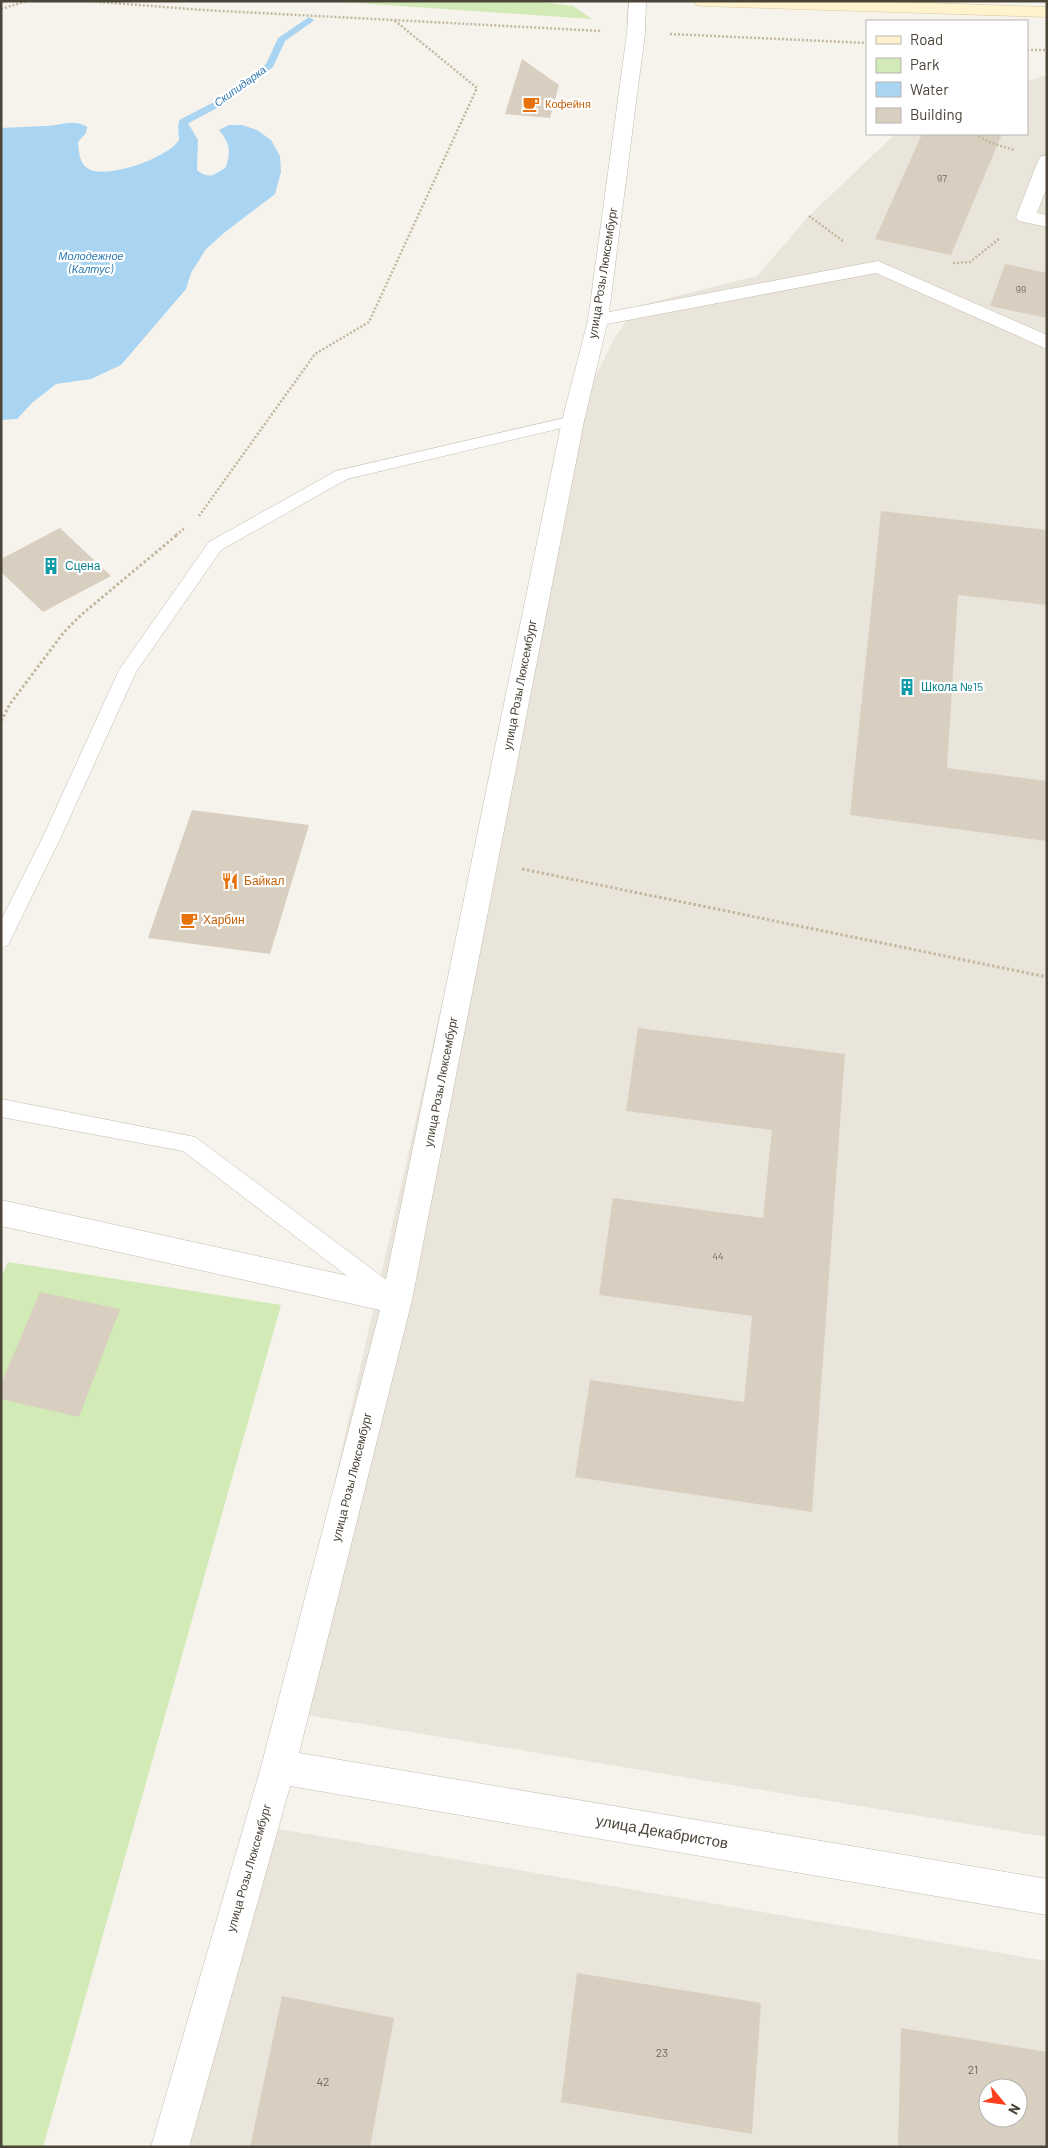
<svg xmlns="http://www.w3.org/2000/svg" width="1048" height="2148" viewBox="0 0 1048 2148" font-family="Barlow,sans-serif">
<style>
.residential{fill:#eae5da;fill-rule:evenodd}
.green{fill:#d2eab5}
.water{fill:#a9d4f2}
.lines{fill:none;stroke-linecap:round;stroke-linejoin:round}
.stream{fill:#a9d4f2;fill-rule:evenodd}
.building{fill:#d8cfc1;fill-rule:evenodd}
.lane-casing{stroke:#c2bbae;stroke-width:1}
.street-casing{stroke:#c2bbae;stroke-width:1}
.secondary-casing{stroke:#d6c79b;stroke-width:1}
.path-far1{stroke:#c4b79f;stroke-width:2.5;stroke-dasharray:2 2;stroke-linecap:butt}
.path{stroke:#c4b79f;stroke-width:3;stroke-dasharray:2.5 2.5;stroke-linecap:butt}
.lane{fill:#fff;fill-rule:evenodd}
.street{fill:#fff;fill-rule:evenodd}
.secondary{fill:#fff3cd;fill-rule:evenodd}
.labels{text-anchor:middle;stroke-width:4.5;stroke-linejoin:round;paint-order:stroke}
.number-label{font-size:10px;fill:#6e675b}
.far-water-label{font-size:11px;font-style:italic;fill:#2e7ab2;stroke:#fff}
.far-food-label{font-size:11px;fill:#c56008;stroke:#fff;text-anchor:start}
.street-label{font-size:12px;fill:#4b4439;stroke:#fff}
.culture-label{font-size:12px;fill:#0d838f;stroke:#fff;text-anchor:start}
.food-label{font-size:12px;fill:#c56008;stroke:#fff;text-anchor:start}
.near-number-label{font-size:12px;fill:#6e675b}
.near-street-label{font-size:15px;fill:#4b4439;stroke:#fff}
</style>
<rect width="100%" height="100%" fill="#f6f3ec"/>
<path class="residential" d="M1047,75V1837L283,1711L573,421L615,337L637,306L757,276L809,216L895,134H1027V81Z
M256,1825L1047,1961V2147H177ZM988,2088H1018V2118H988Z"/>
<path class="green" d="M328,1H533L573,6L592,19Z
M8,1262L281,1305L43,2147H1V1277Z"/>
<path class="water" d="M183,122L188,123L198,140L197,170C208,180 215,175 226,167C231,150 230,144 219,130L229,125H242L257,130L271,140L280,156L281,172L275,194L225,232L206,249L191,273L186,289L121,365L91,379L56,384L32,403L17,419L1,420V128C16,127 30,127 45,126C59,126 74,118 87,127L86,133L78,142C79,151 79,162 87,168C104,181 168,158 179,140L178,125Z"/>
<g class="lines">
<path class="stream" d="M309,17L314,20L312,22L285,41L273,67L228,102L187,124H179V120L222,98L266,64L278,38Z"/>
</g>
<path class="building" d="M522,59L559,85L550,118L505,114Z
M922,134H1002L951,255L875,239Z
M1005,264L1047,273V318L990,306Z
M881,511L1047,530V605L958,595L947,768L1047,781V841L850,815Z
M60,528L111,576L43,612L1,572V559Z
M192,810L309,825L270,954L148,938Z
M638,1028L845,1054L812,1512L575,1477L590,1380L744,1402L752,1316L599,1295L613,1198L763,1218L772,1130L626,1111Z
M40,1292L120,1309L79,1417L1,1399V1384Z
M577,1973L761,2003L752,2134L561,2102Z
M282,1996L394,2018L370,2147H250Z
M901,2028L1047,2052V2147H898ZM988,2088H1018V2118H988Z"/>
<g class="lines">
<g class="lane-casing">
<path id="lane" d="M573,416L578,418L581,421L578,424L347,479L221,550L136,672L60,839L8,945L1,948V920L42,839L119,670L209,542L336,471Z
M1,1099L195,1137L400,1290L403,1297L400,1304L392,1307L384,1304L183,1151L1,1117Z"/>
</g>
<g class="street-casing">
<path id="street" d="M629,1H646L645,33L609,312L878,261L1047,335V349L876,273L607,324L584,421L412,1300L299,1753L1047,1879V1915L290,1786L189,2147H151L261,1767L380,1310L1,1226V1200L385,1284L562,421L588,320L627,33Z
M1047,155V187L1037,213L1047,215V227L1019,221L1016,217L1038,161L1040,157Z"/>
</g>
<g class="secondary-casing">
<path id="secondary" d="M694,1H870L1047,7V17L702,6L696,5Z"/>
</g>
<path class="path-far1" d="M87,1L203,10L601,31
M1,9L27,1
M670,34L867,43
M1027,50H1047
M975,134L991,143L1014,150
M809,216L843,241
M953,263L970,262L1000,238
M199,516L315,354L369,322L477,88L394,20
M176,535L185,528"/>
<path class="path" d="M1,721L10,704L64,632L81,615L178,534
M522,869L1047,977"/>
<use href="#lane" class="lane"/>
<use href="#street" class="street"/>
<use href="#secondary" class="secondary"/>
</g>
<defs>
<g id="cafe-bare" transform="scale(1.35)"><path d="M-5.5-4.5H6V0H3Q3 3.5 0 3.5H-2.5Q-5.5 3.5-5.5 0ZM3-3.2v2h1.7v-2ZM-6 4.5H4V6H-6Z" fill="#e8710a" stroke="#fff" stroke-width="2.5" paint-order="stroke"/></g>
<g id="building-bare" transform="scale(1.35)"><path d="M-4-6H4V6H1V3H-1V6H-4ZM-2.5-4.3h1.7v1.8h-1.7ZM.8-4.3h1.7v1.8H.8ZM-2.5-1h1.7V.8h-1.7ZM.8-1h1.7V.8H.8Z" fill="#0f9aa8" stroke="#fff" stroke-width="2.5" paint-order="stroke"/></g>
<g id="restaurant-bare" transform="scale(1.35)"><path d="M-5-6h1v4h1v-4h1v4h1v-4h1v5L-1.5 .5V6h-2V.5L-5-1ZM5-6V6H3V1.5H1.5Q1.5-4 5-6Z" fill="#e8710a" stroke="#fff" stroke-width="2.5" paint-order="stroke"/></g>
</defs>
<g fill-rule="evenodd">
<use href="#cafe-bare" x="531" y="104"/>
<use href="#building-bare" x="51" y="566"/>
<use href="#building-bare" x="907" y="687"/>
<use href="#restaurant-bare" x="230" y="881"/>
<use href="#cafe-bare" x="189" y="920"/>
</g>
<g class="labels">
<g class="number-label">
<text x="942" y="182">97</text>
<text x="1021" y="293">99</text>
<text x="718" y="1260">44</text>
</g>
<g class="far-water-label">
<text transform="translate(240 86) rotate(-36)" y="4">Скипидарка</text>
<text x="91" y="260">Молодежное<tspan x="91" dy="13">(Калтус)</tspan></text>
</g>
<g class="far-food-label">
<text x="545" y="108">Кофейня</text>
</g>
<g class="street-label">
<text transform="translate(603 273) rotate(-81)" y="4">улица Розы Люксембург</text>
<text transform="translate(520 685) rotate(-79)" y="4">улица Розы Люксембург</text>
<text transform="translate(441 1082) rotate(-79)" y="4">улица Розы Люксембург</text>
<text transform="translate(352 1477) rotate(-76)" y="4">улица Розы Люксембург</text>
<text transform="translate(249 1868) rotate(-74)" y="4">улица Розы Люксембург</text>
</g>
<g class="culture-label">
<text x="65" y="570">Сцена</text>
<text x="921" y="691">Школа №15</text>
</g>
<g class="food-label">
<text x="244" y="885">Байкал</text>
<text x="203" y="924">Харбин</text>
</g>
<g class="near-number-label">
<text x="662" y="2057">23</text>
<text x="973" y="2074">21</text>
<text x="323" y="2086">42</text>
</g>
<g class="near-street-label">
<text transform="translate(662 1832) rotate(10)" y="5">улица Декабристов</text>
</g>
</g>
<rect width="1048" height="2148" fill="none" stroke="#4b4439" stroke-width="5"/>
<rect x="866" y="20" width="162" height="115" fill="#ffffff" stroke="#b7b4b0"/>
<rect x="876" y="36" width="25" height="8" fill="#fff3cd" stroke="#b7b4b0"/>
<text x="910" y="45" font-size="15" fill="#4b4439">Road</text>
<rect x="876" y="58" width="25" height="15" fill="#d2eab5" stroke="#b7b4b0"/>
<text x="910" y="70" font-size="15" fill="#4b4439">Park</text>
<rect x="876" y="82" width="25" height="15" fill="#a9d4f2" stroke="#b7b4b0"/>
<text x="910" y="95" font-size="15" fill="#4b4439">Water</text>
<rect x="876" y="108" width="25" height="15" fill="#d8cfc1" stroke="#b7b4b0"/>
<text x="910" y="120" font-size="15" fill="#4b4439">Building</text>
<g transform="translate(1003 2103) rotate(119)"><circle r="24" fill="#ffffff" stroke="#b7b4b0"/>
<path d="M0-4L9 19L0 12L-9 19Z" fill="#fc3f1d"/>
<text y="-8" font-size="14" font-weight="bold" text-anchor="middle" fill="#4b4439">N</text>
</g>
</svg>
